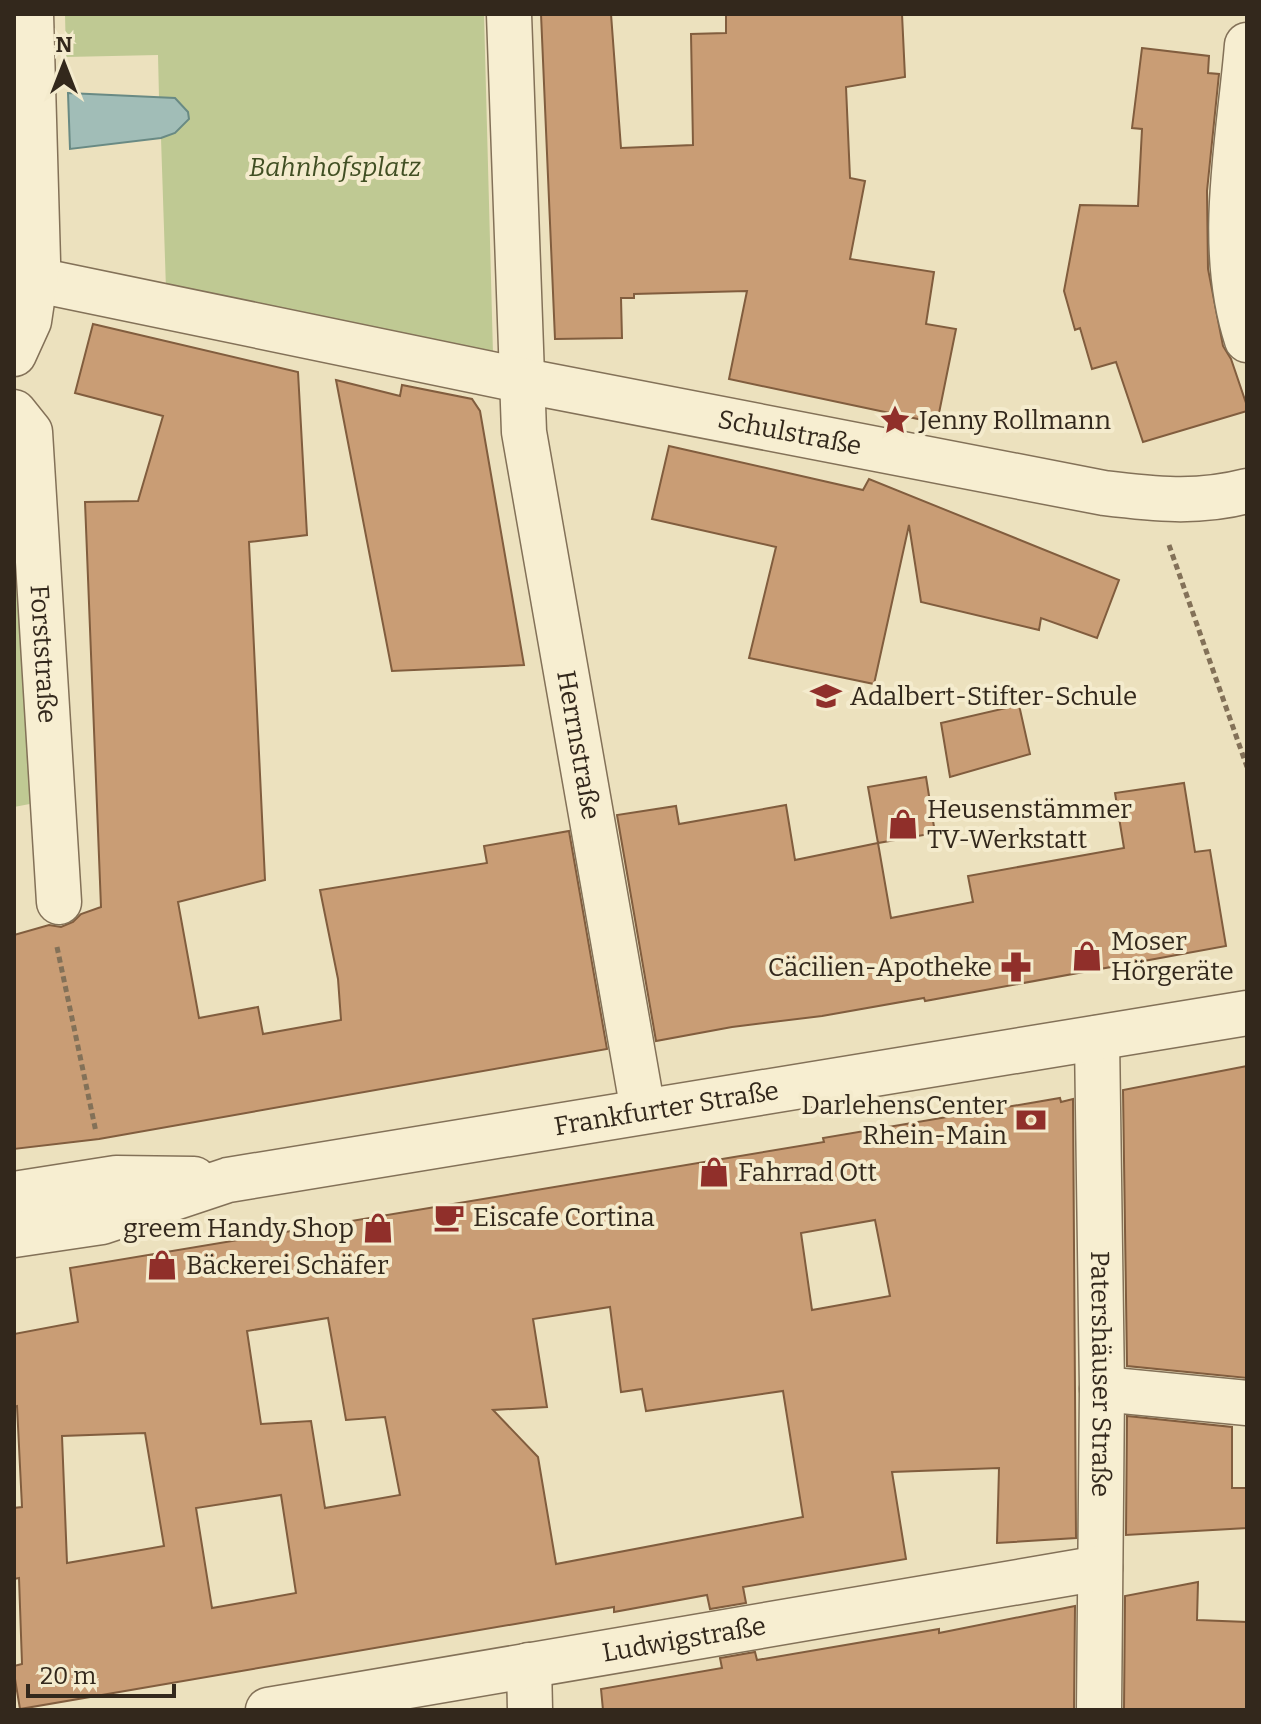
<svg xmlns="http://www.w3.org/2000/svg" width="1261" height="1724" viewBox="0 0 1261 1724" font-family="Bitter,serif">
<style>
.green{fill:#bfc993}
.water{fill:#a1bdb7;stroke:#698a84;stroke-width:2}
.building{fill:#c99d75;stroke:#815d3e;stroke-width:2;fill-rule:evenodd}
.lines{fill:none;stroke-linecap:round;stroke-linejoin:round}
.minor-casing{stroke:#837158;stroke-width:47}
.path{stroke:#837158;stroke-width:5;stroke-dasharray:6 4;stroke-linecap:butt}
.minor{stroke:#f7eed1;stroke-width:44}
.labels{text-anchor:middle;stroke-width:8;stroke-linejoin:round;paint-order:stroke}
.park-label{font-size:26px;font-style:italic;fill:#414f23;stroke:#f4ebcd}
.poi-label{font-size:26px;fill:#33281c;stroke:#f4ebcd;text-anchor:start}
.street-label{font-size:26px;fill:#33281c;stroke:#f4ebcd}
</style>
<rect width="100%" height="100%" fill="#ece1be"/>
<path class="green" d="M65,14H484L493,354L166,289L161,138L175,133V98L159,97L158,55L66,57Z
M14,498L35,803L14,807Z"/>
<path class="water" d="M68,93L175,98L188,112L189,119L175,133L161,138L70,149Z"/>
<path class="building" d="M541,14H611L621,148L693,145L691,34L726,33V14H902L905,77L846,87L850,178L865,181L850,259L934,272L926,324L956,329L937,423L729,379L747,291L634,294V298H621L622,338L555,339Z
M1142,48L1209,56L1208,73L1219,74L1207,191L1208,269L1223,346L1231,359L1247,406V411L1143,442L1116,362L1092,369L1080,328L1075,330L1064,291L1080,205L1138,206L1142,129L1132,128Z
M93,324L298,372L307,535L249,542L265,880L178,902L199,1018L258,1007L263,1034L341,1020L338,979L320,890L487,863L484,846L569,831L607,1049L99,1139L14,1149V935L49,925L61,927L73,922L81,914L101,907L85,502L138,501L163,416L75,393Z
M336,380L400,396L402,385L472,399L480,411L524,665L392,671Z
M669,446L863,490L869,479L1119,580L1097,638L1041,618L1039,630L921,602L909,525L874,684L749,658L776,547L652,519Z
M1019,705L1030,754L950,777L941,723Z
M926,777L935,833L878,843L868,787Z
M1184,783L1195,852L1210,850L1226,946L925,1001L924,998L822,1016L732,1027L656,1041L617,815L676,806L679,824L786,805L795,860L878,843L891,918L973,902L968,876L1124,848L1115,793Z
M1247,1066V1378L1127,1366L1123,1090Z
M1060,1098L1061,1102L1073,1099L1076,1538L997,1543L999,1468L892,1472L906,1559L743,1587L746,1603L710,1609L707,1595L614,1612V1607L20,1709L14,1673V1666L22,1664L19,1578L14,1579V1508L22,1507L17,1406L14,1407V1334L78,1322L70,1268L824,1142L823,1138ZM875,1220L890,1296L812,1310L801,1233ZM610,1307L621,1392L642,1389L646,1411L783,1391L803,1517L556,1564L538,1457L493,1410L547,1407L533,1319ZM328,1318L346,1420L385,1417L400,1495L325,1508L311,1421L261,1424L247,1331ZM145,1433L164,1546L67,1563L62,1436ZM281,1495L296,1593L212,1608L196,1508Z
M1127,1416L1232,1427V1488H1247V1528L1126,1535Z
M1198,1582L1197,1620L1247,1622V1710H1124L1125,1596Z
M1075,1606L1074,1710H603L601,1689L722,1668L720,1658L755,1652L757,1660L939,1629V1633Z"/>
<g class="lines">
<g class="minor-casing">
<g id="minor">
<path id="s1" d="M509,14L524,432L643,1111"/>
<path d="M1247,45C1239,141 1216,246 1247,340"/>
<path id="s2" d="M37,280L520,380L1104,493C1154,499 1197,504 1247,491"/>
<path d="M14,354L29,321L38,261L31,14"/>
<path id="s3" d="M14,412L30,432L59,902"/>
<path id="s4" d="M1097,1038L1102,1389L1099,1710"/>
<path d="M14,1194L116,1178L194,1179"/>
<path id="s5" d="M14,1235L102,1222L228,1180L1247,1013"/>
<path d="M1102,1389L1247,1403"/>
<path d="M529,1665L530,1710"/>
<path id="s6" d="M268,1710L1100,1568"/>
</g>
</g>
<path class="path" d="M1169,545L1247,767
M57,947L96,1132"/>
<use href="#minor" class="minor"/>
</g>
<defs>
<g id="sight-bare" transform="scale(2.4)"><path d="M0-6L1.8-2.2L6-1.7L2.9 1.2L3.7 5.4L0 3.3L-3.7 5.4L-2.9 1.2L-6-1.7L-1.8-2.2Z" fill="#902f2a" stroke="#f4ebcd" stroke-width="2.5" paint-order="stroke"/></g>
<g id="school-bare" transform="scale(2.4)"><path d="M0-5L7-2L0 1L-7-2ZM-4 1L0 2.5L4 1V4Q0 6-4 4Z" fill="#902f2a" stroke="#f4ebcd" stroke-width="2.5" paint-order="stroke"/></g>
<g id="shop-bare" transform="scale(2.4)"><path d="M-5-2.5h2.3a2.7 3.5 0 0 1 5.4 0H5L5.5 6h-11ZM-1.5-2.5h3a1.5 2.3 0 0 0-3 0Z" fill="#902f2a" stroke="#f4ebcd" stroke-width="2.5" paint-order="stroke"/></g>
<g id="pharmacy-bare" transform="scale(2.4)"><path d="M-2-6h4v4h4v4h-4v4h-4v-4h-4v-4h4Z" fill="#902f2a" stroke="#f4ebcd" stroke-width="2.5" paint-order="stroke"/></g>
<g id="bank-bare" transform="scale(2.4)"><path d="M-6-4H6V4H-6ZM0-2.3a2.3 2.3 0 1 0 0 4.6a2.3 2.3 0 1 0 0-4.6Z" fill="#902f2a" stroke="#f4ebcd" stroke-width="2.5" paint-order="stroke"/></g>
<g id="cafe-bare" transform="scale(2.4)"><path d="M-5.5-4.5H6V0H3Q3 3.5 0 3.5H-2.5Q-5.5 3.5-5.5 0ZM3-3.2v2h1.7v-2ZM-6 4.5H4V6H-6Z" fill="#902f2a" stroke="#f4ebcd" stroke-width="2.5" paint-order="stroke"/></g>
</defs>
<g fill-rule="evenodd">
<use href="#sight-bare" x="895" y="420"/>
<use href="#school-bare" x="826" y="696"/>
<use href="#shop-bare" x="903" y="824"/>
<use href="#shop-bare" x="1087" y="956"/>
<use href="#pharmacy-bare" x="1016" y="967"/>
<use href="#bank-bare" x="1031" y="1120"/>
<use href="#shop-bare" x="714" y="1172"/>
<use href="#cafe-bare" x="449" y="1217"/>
<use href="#shop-bare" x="378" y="1228"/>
<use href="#shop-bare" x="162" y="1265"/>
</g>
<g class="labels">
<g class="park-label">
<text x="335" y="176">Bahnhofsplatz</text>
</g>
<g class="poi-label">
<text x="919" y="429">Jenny Rollmann</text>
<text x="850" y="705">Adalbert-Stifter-Schule</text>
<text x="927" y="818">Heusenstämmer<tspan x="927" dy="30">TV-Werkstatt</tspan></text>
<text x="1111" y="950">Moser<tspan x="1111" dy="30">Hörgeräte</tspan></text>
<text x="992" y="976" text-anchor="end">Cäcilien-Apotheke</text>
<text x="1007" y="1114" text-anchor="end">DarlehensCenter<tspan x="1007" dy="30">Rhein-Main</tspan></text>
<text x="738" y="1181">Fahrrad Ott</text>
<text x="473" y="1226">Eiscafe Cortina</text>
<text x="354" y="1237" text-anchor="end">greem Handy Shop</text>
<text x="186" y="1274">Bäckerei Schäfer</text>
</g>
<g class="street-label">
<text dy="9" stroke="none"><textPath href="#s2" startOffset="768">Schulstraße</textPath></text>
<text dy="9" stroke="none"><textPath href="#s3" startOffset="248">Forststraße</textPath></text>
<text dy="9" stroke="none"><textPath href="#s1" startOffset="736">Herrnstraße</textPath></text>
<text dy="9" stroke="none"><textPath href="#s5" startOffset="666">Frankfurter Straße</textPath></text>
<text dy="9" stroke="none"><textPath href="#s4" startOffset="336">Patershäuser Straße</textPath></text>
<text dy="9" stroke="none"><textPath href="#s6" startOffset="422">Ludwigstraße</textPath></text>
</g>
</g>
<rect width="1261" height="1724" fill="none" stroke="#33281c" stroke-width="32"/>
<g transform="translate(64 64)" stroke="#f4ebcd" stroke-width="6" paint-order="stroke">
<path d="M0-6L14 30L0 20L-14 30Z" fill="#33281c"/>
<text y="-12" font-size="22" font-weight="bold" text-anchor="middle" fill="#33281c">N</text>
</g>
<path d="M28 1684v12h146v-12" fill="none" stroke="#33281c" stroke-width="4"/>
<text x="40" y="1684" font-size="24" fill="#33281c" stroke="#f4ebcd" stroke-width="6" paint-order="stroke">20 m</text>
</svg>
